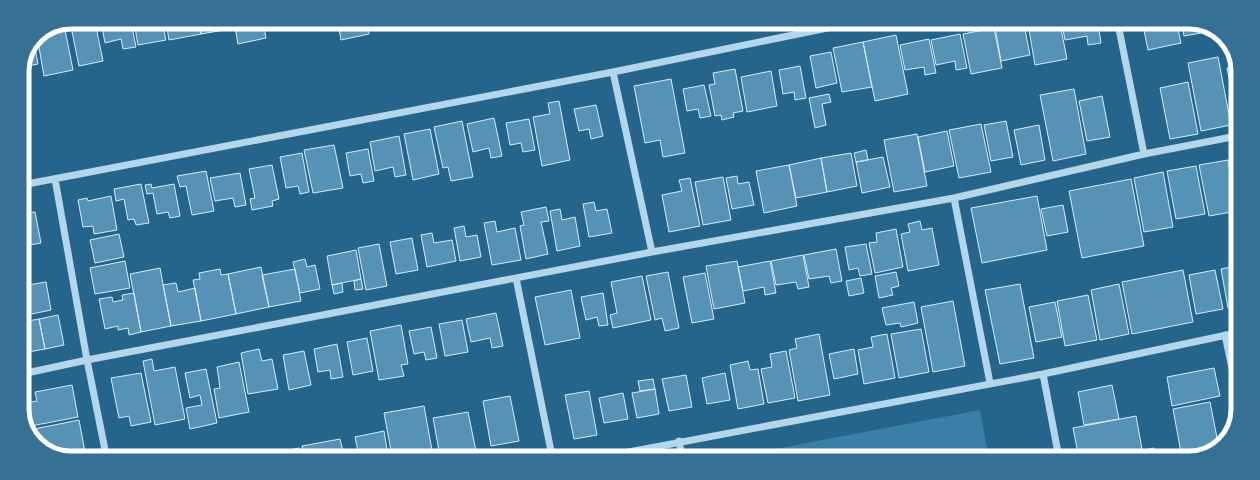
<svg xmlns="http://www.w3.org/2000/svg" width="1260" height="480" viewBox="0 0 1260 480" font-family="'Nunito Sans',sans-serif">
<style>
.green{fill:#397fa8}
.building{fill:#5592b6;stroke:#d7ecf8}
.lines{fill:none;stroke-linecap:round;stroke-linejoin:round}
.minor{stroke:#b3d6ea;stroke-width:7}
.rim{fill:none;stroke:#fff;stroke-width:5}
</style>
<rect width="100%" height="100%" fill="#25648b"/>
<path class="green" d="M980,410L989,458L744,457L743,455Z"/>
<path class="building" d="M70,22H95L103,61L79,66Z
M101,22H131L136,47L123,49L121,39L105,43Z
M134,22H162L166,40L138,45Z
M166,22H199L201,34L169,40Z
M199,22H229L230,29L201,34Z
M234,22H263L266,38L238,44Z
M338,23H367L369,34L341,40Z
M1011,24H1024L1030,55L1001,61L995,27Z
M1028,24H1060L1067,59L1035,65Z
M1062,24H1098L1101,43L1088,45L1087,36L1065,40Z
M64,25L73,70L44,76L37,36Z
M1143,25H1177L1181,43L1148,50Z
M1182,25H1205L1212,31L1184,36Z
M994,28L1002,68L971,74L963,34Z
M960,34L967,68L956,70L955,61L936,65L931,40Z
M896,35L908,94L875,101L863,42Z
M929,39L936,73L925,75L924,67L905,70L900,45Z
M863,42L872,87L842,92L833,48Z
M34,43L38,64L23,67Z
M831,52L837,83L816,88L810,56Z
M1218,57L1231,125L1201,131L1188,63Z
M800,66L806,98L795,100L794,92L783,94L779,70Z
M1237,66L1238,68L1237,120L1227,68Z
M735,69L743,111L733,113L734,117L722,120L721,115L715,116L709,85L715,84L713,73Z
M771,71L777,106L747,112L741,77Z
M671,79L685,153L663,157L660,140L645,143L634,86Z
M1188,82L1198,134L1170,139L1160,88Z
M704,85L711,116L700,118L698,109L687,111L683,89Z
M1074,89L1086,154L1053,161L1040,95Z
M829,94L831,102L822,104L826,125L815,128L809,98Z
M1102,96L1110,137L1087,141L1079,101Z
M559,101L570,160L542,166L533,117L550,114L548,103Z
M596,105L603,136L591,139L589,129L579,131L574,109Z
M494,118L502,156L491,158L489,148L473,152L467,124Z
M529,119L535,150L523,152L521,143L510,145L506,123Z
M462,121L473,177L451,181L448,167L443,168L434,127Z
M1006,121L1013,157L991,161L984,125Z
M981,124L991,172L959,178L949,130Z
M1039,125L1045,160L1021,165L1014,130Z
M430,129L439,174L413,180L404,134Z
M947,131L954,166L925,172L918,137Z
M917,134L927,186L894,192L884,140Z
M399,136L406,175L395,177L393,167L375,171L370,142Z
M334,145L343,188L313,193L304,150Z
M368,149L374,181L363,183L361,174L350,176L346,153Z
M866,150L868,160L856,162L854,153Z
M302,153L309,192L300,194L298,186L286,188L280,157Z
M851,153L857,186L827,192L821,158Z
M883,157L890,187L862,193L856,162Z
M821,158L827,192L796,198L789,165Z
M1237,159V195L1230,161Z
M1228,160L1237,211L1209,216L1199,165Z
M272,165L279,199L272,201L273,206L252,210L250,199L255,198L249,169Z
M789,165L797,206L764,213L756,171Z
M1196,166L1205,214L1176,219L1167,171Z
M206,171L214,211L192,215L186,186L180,187L177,176Z
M1163,172L1173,227L1144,232L1134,178Z
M240,173L246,205L235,207L233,198L215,201L210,178Z
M737,176L738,184L749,182L754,205L732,209L726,178Z
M723,177L731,220L703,225L695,182Z
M690,178L700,226L669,232L662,195L682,191L679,180Z
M1131,179L1144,246L1082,258L1069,191Z
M141,184L149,223L136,225L134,219L128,220L124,199L116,201L114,189Z
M151,184L152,188L174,184L180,216L170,218L168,212L157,214L153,193L147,194L145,185Z
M111,196L117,230L94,234L93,226L83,227L78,200L87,198L88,201Z
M1037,196L1047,250L982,263L971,208Z
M594,202L596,211L607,209L612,233L589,237L583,204Z
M1063,205L1068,232L1047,236L1041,209Z
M546,207L549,221L541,222L548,254L526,259L520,226L524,225L521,212Z
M560,209L562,220L575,217L580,246L557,251L550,211Z
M35,212L41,243L29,245L27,237L22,238V214Z
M495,221L497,232L515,228L521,260L492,265L484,223Z
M920,221L922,230L932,228L939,265L908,271L901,234L910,232L908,224Z
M464,226L466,237L477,235L481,257L460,261L454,228Z
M896,229L903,267L875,273L869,243L877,242L876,233Z
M432,233L434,243L452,240L456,261L427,267L421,235Z
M119,234L124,257L95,263L90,240Z
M412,238L418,270L396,274L390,242Z
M379,244L387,286L366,290L358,248Z
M866,244L872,274L860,276L858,268L849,270L845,247Z
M836,249L842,281L831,283L829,276L809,279L804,255Z
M356,250L361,279L332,285L327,256Z
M803,255L809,287L798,289L796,282L776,285L771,261Z
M305,259L307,267L315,265L320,289L300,293L293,262Z
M125,261L130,288L95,294L90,268Z
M737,261L745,303L714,309L706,266Z
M770,261L776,293L765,295L764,287L743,291L738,267Z
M1236,266V306L1228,308L1221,269Z
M261,267L269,307L236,314L228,274Z
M160,268L171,326L141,332L130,274Z
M220,269L221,275L228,274L236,314L201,321L193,280L200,279L199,273Z
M295,269L301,301L269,307L262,275Z
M1183,270L1193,322L1132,334L1122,282Z
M1215,270L1223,309L1196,314L1189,275Z
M668,272L679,328L665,331L662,318L655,320L646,276Z
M896,272L899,286L891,288L893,295L879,298L875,276Z
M705,273L714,319L692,323L683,277Z
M642,276L651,320L613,328L610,315L617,313L611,282Z
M861,278L864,293L849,296L846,281Z
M361,279L363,289L355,290L354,281Z
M46,282L51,310L22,316V286Z
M176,283L178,292L195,288L201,321L171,326L163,285Z
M342,283L343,292L334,294L332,285Z
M1020,284L1034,358L1000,364L985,290Z
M1119,284L1129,334L1100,340L1091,290Z
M571,290L580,338L545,345L535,297Z
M134,293L141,332L129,335L128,328L118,330V326L105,329L99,299L112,297L113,302L123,300L122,295Z
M603,293L608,325L599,326L597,317L586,320L581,297Z
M1088,295L1097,340L1065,346L1057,301Z
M953,301L965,366L933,372L921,307Z
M914,302L918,323L901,327L900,323L886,325L882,308Z
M1055,302L1062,337L1036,342L1029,307Z
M496,313L503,346L492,348L490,338L471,342L466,319Z
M58,315L64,345L45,349L39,319Z
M39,319L45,349L23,353L22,322Z
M462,320L468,352L445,356L439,324Z
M401,325L408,364L401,365L404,376L379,380L370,331Z
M431,327L437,358L426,360L424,352L414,354L409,331Z
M921,329L929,372L899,378L891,334Z
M819,334L830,395L798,401L789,350L797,348L795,339Z
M887,334L895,378L864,384L858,350L873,347L871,337Z
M367,338L373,371L353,375L347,342Z
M337,344L343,377L331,379L330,370L318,372L314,349Z
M259,349L262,361L272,359L278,389L248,394L241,353Z
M854,349L858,374L834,379L829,354Z
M304,351L311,385L289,390L283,355Z
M786,351L795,398L768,403L761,369L772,367L770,354Z
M152,359L154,371L175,367L185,419L155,425L143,361Z
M748,361L750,370L758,369L764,404L738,409L730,365Z
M239,362L249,412L219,418L214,389L220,388L217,367Z
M1214,368L1220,396L1172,406L1167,377Z
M206,369L217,423L190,429L186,408L202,405L200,395L190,398L185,373Z
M141,373L151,422L131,426L129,416L119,418L111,378Z
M725,373L730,400L707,404L702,378Z
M686,375L692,407L669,411L662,379Z
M653,379L655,389L640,391L638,381Z
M72,385L78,417L31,426L26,403L37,401L35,392Z
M1112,385L1119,419L1084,425L1078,392Z
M655,389L659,414L637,418L632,393Z
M589,391L597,435L574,439L565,395Z
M623,393L628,419L604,423L599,398Z
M510,396L519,441L491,446L483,401Z
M1210,402L1219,448L1189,458H1182L1173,409Z
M424,406L433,456H392L384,413Z
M468,412L477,456H440L433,418Z
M1136,416L1142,449L1097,458H1079L1073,428Z
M79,420L85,452L67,455H63L62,453L54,454L32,439L29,431V430Z
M384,431L388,456H359L355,437Z
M340,439L344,456H304L302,446Z
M299,448L300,456H268V454Z
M1154,448L1156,458H1105Z"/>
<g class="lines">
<path class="minor" d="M1118,24L1144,154
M613,72L652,252
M55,179L87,360L106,455
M22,185L613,72L847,24
M954,198L990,383
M516,278L552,456
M1225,335L1236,387
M22,374L87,360L652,252L954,198L1144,154L1237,136
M1043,374L1059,458
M679,441L682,457
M602,457L1043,374L1236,333"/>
</g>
<path d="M0 0H1260V480H0ZM71 29H1189A42 42 0 0 1 1231 71V409A42 42 0 0 1 1189 451H71A42 42 0 0 1 29 409V71A42 42 0 0 1 71 29Z" fill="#367094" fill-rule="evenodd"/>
<path class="rim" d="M71 29H1189A42 42 0 0 1 1231 71V409A42 42 0 0 1 1189 451H71A42 42 0 0 1 29 409V71A42 42 0 0 1 71 29Z"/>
</svg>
